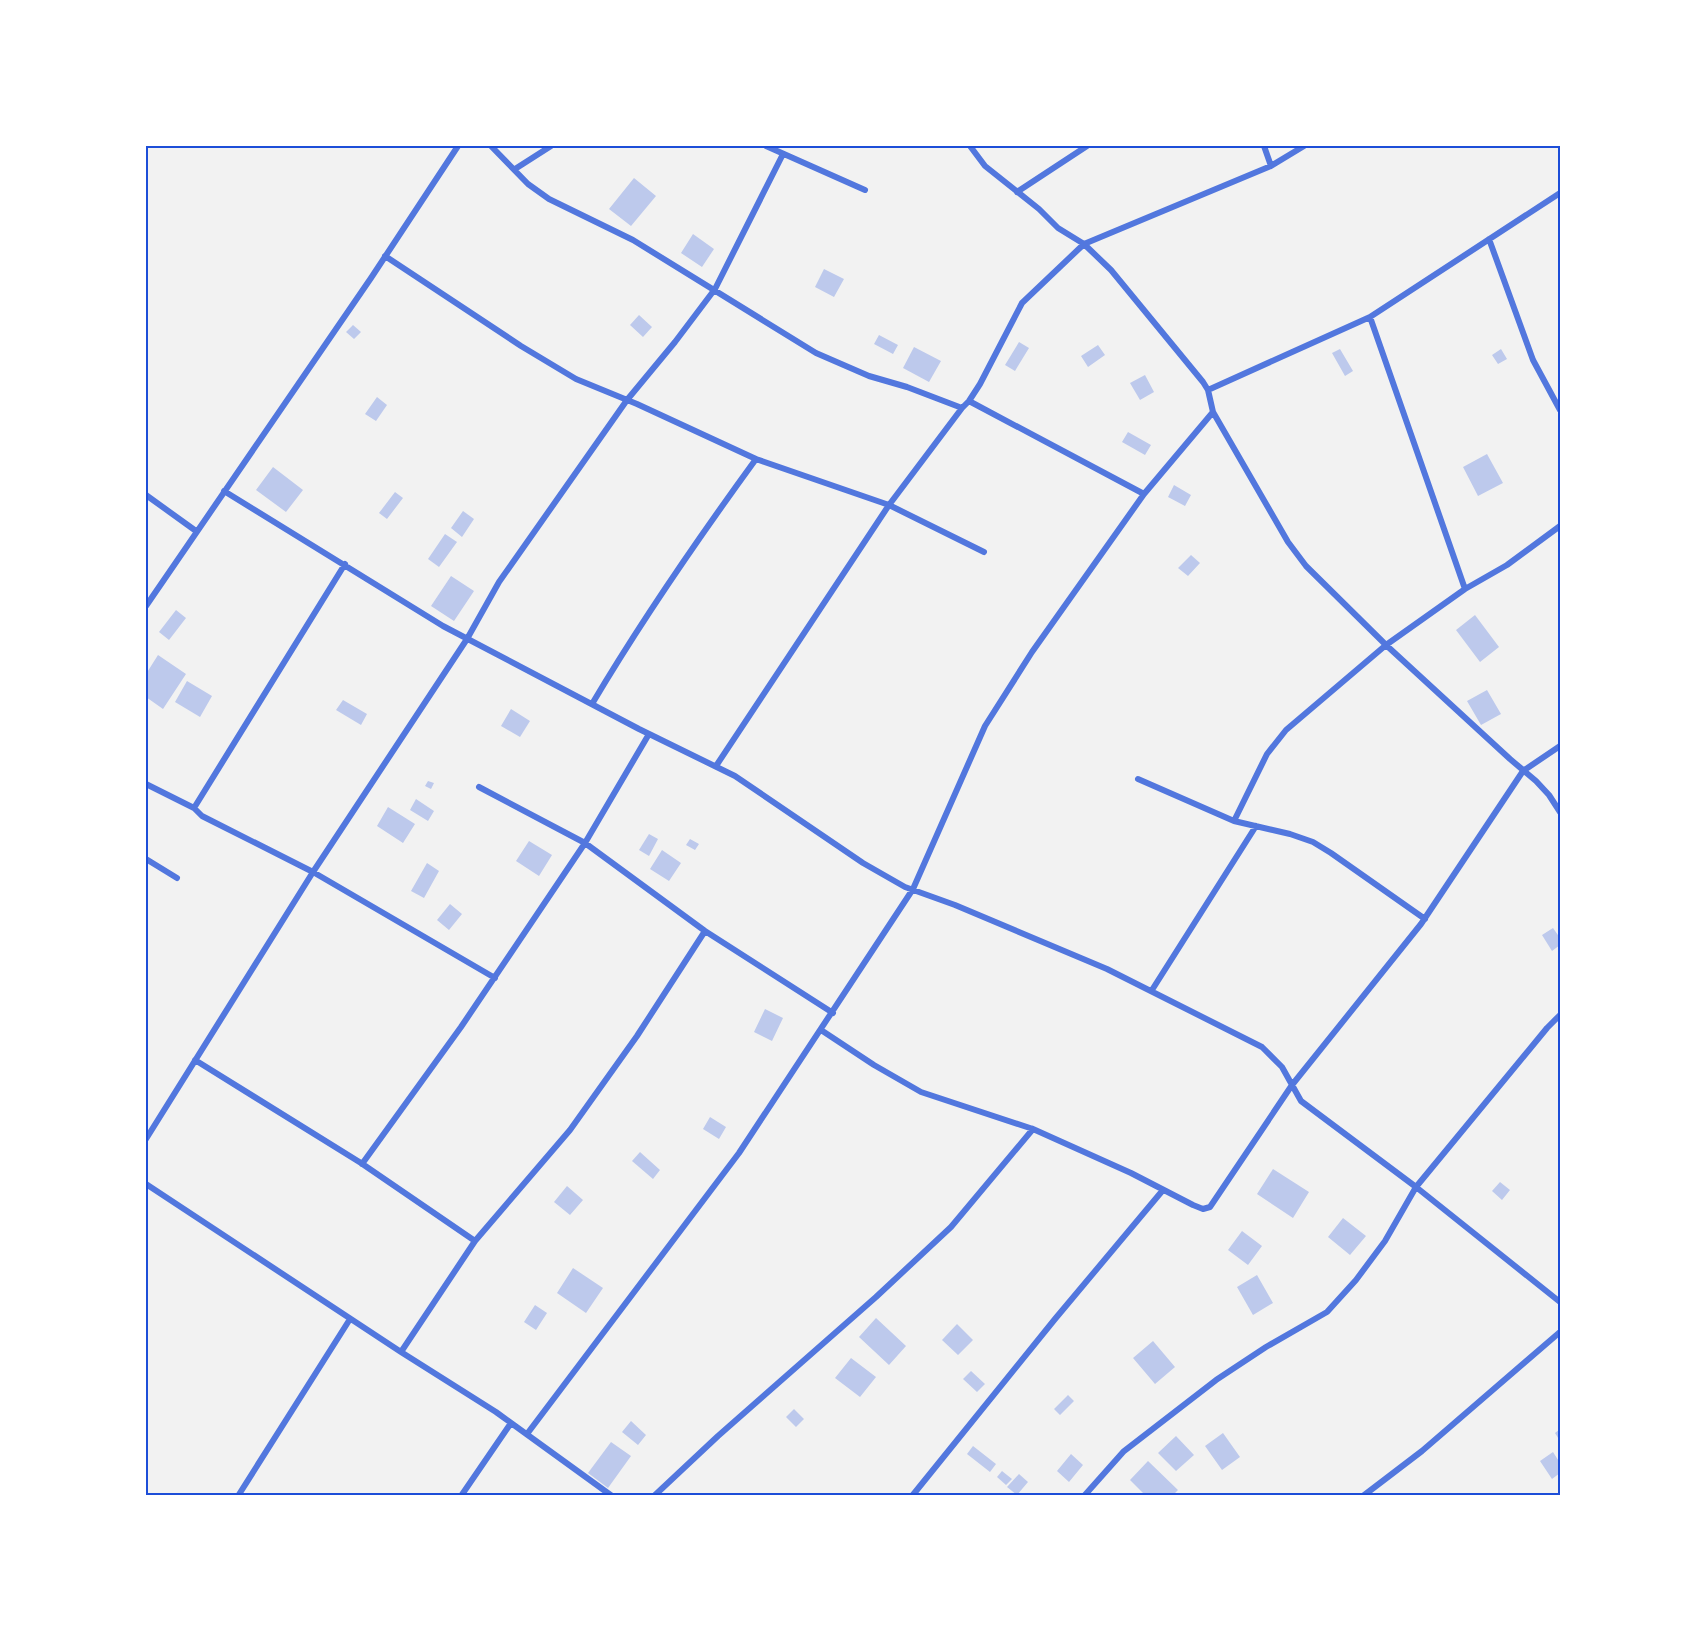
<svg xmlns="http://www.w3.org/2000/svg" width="1706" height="1641" viewBox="0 0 1706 1641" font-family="'Public Sans',sans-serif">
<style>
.building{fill:#bdc9ec}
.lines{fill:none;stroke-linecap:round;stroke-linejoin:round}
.minor{stroke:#5277de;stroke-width:6}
.neatline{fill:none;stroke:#1d4ed8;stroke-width:2}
</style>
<rect width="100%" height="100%" fill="#f2f2f2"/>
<path class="building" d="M634,178L656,196L631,226L609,209Z
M693,234L714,249L702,267L681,253Z
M824,269L844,279L834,297L815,287Z
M639,315L652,327L643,337L630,325Z
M353,325L361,332L354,339L346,332Z
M879,335L898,345L893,354L874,344Z
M1019,342L1029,348L1015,371L1005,365Z
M1098,345L1105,355L1088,367L1081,356Z
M914,347L941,361L929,382L903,368Z
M1340,349L1353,371L1345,376L1332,353Z
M1501,349L1507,359L1498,364L1492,355Z
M1145,375L1154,392L1140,400L1130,383Z
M377,397L387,405L376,421L365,414Z
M1128,432L1151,445L1145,455L1122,442Z
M1487,454L1503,483L1478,496L1463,467Z
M273,467L303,490L286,512L256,490Z
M1174,485L1191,495L1185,506L1168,497Z
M395,492L403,498L387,519L379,513Z
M463,511L474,519L462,537L451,528Z
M445,534L457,542L439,567L428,559Z
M1191,555L1200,563L1188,576L1178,568Z
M451,576L474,591L454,621L431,606Z
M176,610L186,618L169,640L159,632Z
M1475,615L1499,647L1480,662L1456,630Z
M158,655L186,674L163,709L146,697V674Z
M187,681L212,696L200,717L175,702Z
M1487,690L1501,714L1481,725L1467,701Z
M343,700L367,714L361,725L336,710Z
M511,709L530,721L520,737L501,726Z
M428,781L434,783L431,789L425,786Z
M416,799L434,811L428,821L410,810Z
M388,807L415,824L403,843L377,826Z
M649,834L658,839L649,856L639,850Z
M690,839L699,844L695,850L686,845Z
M529,841L552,855L539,876L516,861Z
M662,850L681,863L669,881L650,869Z
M427,863L439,871L424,898L411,891Z
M450,904L462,914L449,930L437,920Z
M1553,928L1560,938V945L1552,951L1542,935Z
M765,1009L783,1018L772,1041L754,1032Z
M710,1117L726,1127L719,1139L703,1129Z
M640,1152L660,1170L653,1179L632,1161Z
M1273,1169L1309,1192L1293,1218L1257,1194Z
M1500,1182L1510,1190L1502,1200L1492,1191Z
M567,1186L583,1200L570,1215L554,1202Z
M1343,1218L1366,1236L1350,1255L1328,1237Z
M1242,1231L1262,1246L1248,1265L1228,1250Z
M573,1268L603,1288L586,1313L557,1293Z
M1257,1275L1273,1303L1253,1315L1237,1287Z
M535,1305L547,1313L536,1330L524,1322Z
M876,1318L906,1346L889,1365L859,1337Z
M957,1324L973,1340L958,1355L942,1340Z
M1153,1341L1175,1367L1155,1384L1133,1358Z
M851,1358L876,1377L860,1397L835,1378Z
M971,1371L985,1384L977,1392L963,1379Z
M1068,1395L1074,1401L1060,1415L1054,1409Z
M794,1409L804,1419L796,1427L786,1417Z
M631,1421L646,1435L638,1445L622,1432Z
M1560,1429V1441L1555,1433Z
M1223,1433L1240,1457L1222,1470L1205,1446Z
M1176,1436L1194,1455L1176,1471L1158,1453Z
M611,1442L631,1456L608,1488L588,1473Z
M973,1446L996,1464L990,1472L967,1454Z
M1553,1452L1560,1463V1473L1552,1479L1540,1461Z
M1071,1454L1083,1465L1069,1482L1057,1471Z
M1148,1461L1178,1490L1172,1496H1146L1130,1480Z
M1002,1471L1012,1479L1006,1485L997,1477Z
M1019,1474L1028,1482L1017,1495L1007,1487Z"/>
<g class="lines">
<path class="minor" d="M491,146L528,184L549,199L633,240L816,353L869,376L907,387L962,408
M766,146L865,190
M970,146L985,166L1039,209L1058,228L1084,244L1111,270L1203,382L1208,390L1213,412L1288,542L1306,566L1386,645L1510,759L1536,781L1549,795L1560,812
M1264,146L1271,166
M515,169L551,146
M1017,192L1087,146
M1489,239L1533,360L1560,410
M385,256L521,346L576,379L637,404L756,459L889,505L984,552
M1370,317L1465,589
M1208,390L1370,317L1560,193
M969,401L1144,494
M224,491L443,626L639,729L735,776L863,863L905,887L955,905L1107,969L1262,1047L1282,1067L1301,1101L1416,1187L1560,1302
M146,495L196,531
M146,606L371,278L458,146
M592,704C643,618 697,540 756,459
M716,766L889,505L962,408L969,401L980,384L1022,303L1084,244L1271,166L1304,146
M1138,779L1234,821L1290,834L1313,842L1331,853L1425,919
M146,784L194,808L202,816L313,872L495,978
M479,787L585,843L705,931L833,1013
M194,808L345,564
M1234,821L1267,754L1286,730L1386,645L1465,589L1507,565L1560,526
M146,859L177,878
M1152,990L1256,826
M821,1030L874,1065L921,1092L1033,1129L1131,1173L1193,1205L1203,1209L1210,1207L1292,1085L1421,924L1523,771L1560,746
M195,1060L361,1163L475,1241
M146,1139L313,872L467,639L499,582L627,400L675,342L715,289L783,154
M362,1164L461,1027L585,843L649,734
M146,1184L401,1352L496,1412L612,1496
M401,1352L475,1241L570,1130L637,1036L705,931
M527,1434L739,1153L913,889L985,726L1032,652L1144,494L1213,412
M238,1496L350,1319
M461,1496L511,1423
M654,1496L718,1436L876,1297L951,1227L1033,1129
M912,1496L1055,1319L1163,1190
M1084,1496L1124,1451L1216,1380L1266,1347L1327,1312L1356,1280L1385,1241L1416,1187L1547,1028L1560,1015
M1363,1496L1422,1451L1560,1332"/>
</g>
<rect width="1706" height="1641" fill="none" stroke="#ffffff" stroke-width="294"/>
<rect x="147" y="147" width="1412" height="1347" class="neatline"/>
</svg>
